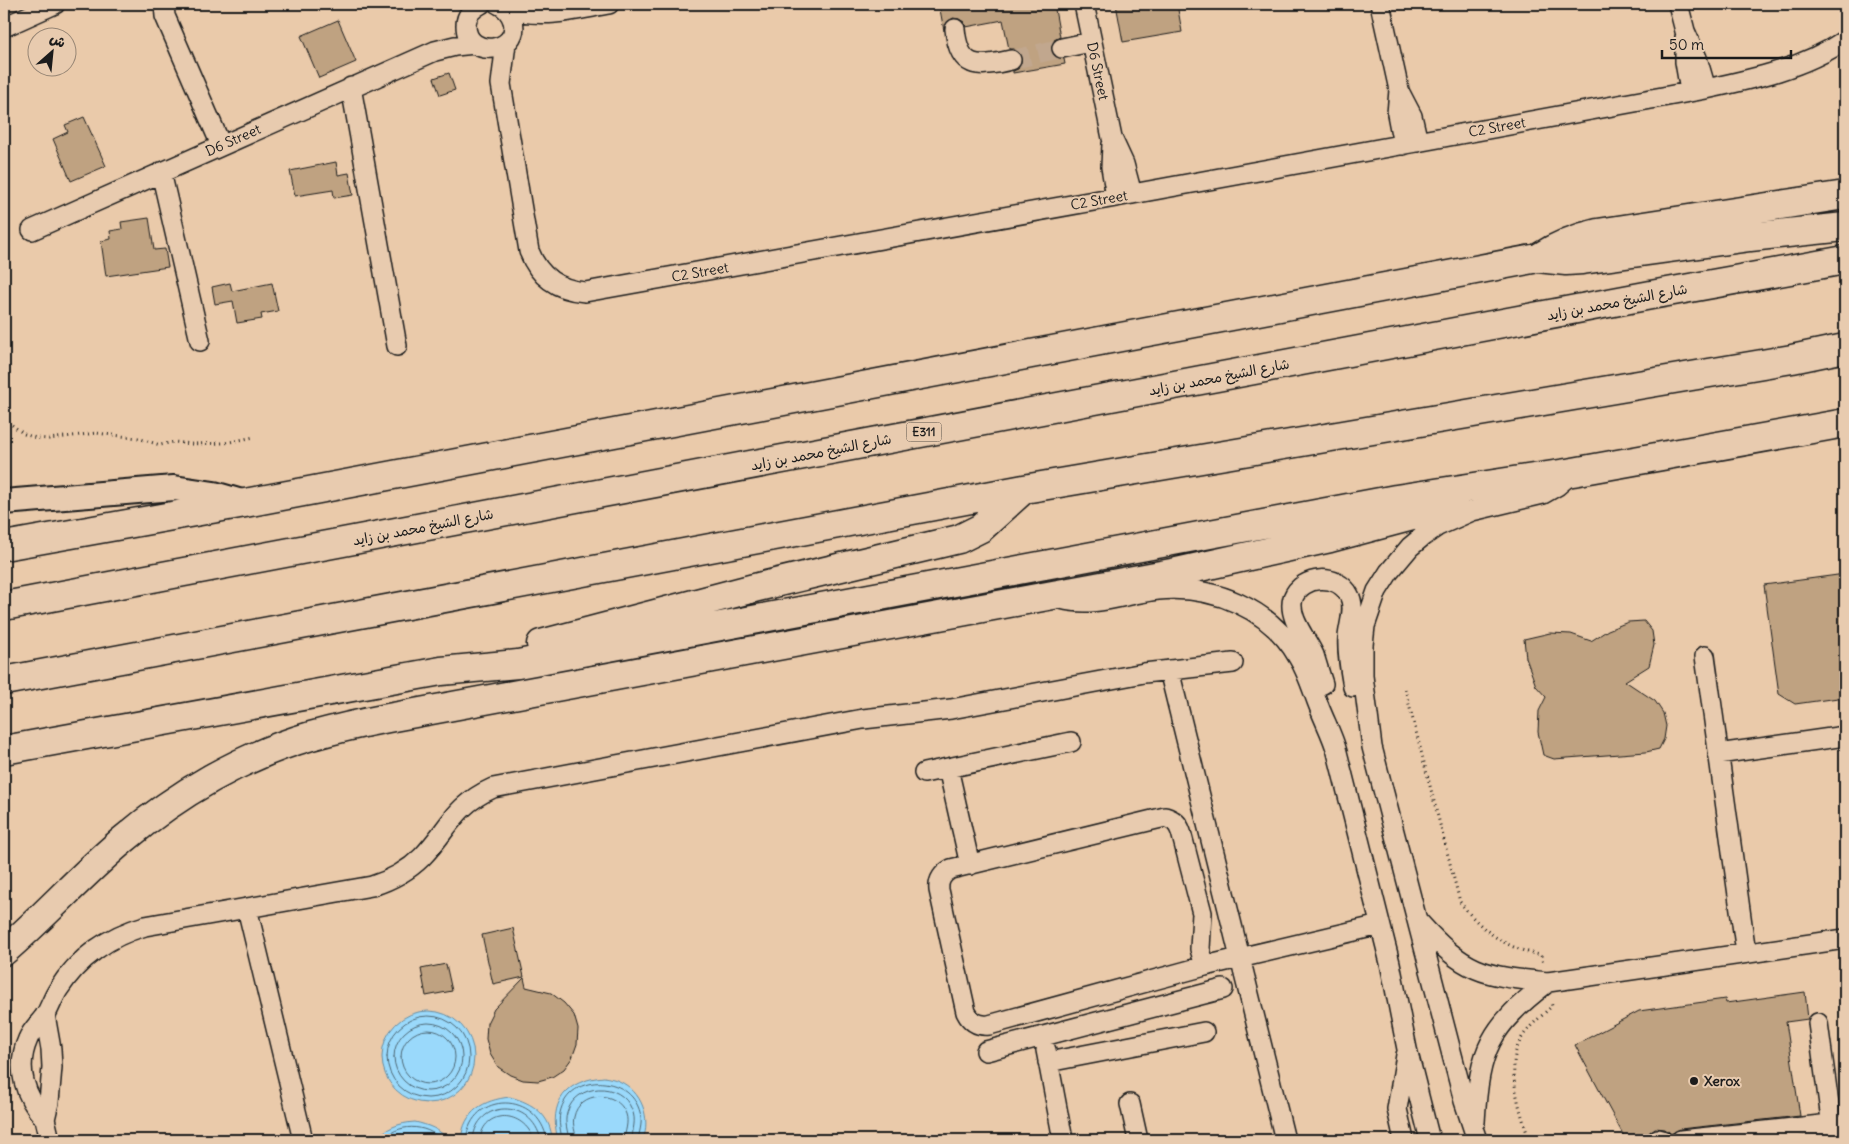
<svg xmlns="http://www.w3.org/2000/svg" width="1849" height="1144" viewBox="0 0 1849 1144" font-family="Delius,'Playpen Sans Arabic',sans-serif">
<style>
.water{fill:#9ad9fb;stroke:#688da2}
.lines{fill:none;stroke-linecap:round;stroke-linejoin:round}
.shore{stroke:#4e6875;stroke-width:1}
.building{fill:#bfa281;stroke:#1c1c1c}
.minor-tunnel{stroke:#c1a78e;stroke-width:19;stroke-dasharray:19 9;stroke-linecap:butt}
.minor-casing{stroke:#1c1c1c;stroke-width:22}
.major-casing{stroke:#1c1c1c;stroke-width:28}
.highway-casing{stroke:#1c1c1c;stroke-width:31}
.path{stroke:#1c1c1c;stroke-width:3;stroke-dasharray:1 4;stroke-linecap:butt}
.minor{stroke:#e8cbaf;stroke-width:19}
.major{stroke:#e8cbaf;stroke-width:24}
.highway{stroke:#e8cbaf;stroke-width:28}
.poi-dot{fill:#1c1c1c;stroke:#e8cbaf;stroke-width:2}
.labels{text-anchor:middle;stroke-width:4;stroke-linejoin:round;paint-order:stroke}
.shield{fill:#e8cbaf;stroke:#595048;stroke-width:1}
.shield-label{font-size:12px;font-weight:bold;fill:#1c1c1c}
.street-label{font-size:14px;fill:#1c1c1c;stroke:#e8cbaf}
.poi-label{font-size:14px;font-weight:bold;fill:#1c1c1c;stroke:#e8cbaf;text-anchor:start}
</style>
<rect width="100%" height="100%" fill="#eacaaa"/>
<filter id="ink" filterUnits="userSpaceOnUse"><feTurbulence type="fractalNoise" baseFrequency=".02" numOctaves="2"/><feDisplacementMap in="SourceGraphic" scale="10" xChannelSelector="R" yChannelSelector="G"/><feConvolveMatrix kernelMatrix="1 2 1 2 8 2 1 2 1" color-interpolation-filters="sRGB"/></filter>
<g filter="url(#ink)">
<path class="water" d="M382 1057a46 46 0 1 1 92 0a46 46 0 1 1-92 0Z
M604,1077C609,1078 615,1079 619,1081C642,1091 651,1118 643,1140H558C548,1102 566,1080 604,1077Z
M510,1097C533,1103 551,1115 552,1140H461C464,1111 483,1100 510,1097Z
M415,1122C428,1125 440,1129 448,1140H374C387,1128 398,1123 415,1122Z"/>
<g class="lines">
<path class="shore" d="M387 1057a41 41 0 1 1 82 0a41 41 0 1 1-82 0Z
M394 1057a34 34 0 1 1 68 0a34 34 0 1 1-68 0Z
M401 1057a27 27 0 1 1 54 0a27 27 0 1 1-54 0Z
M382,1140C398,1123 425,1123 442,1140
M466,1140C471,1090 539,1091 547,1140
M473,1140C476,1099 532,1098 541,1140
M480,1140C483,1108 524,1109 534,1140
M562,1140C561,1131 558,1123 560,1113C569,1070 635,1074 641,1117C642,1125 639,1133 638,1140
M569,1140C568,1131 564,1123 567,1113C575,1083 621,1080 632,1110C637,1121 632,1129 632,1140
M576,1140C576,1132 572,1125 574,1117C579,1091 617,1089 626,1114C629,1123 625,1131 624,1140"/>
</g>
<path class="building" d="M939,4H1054L1060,37L1054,40L1051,50L1054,56L1064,59L1065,64L1013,73V71L1018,69L1022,64V58L1019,52L1014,49H1009L1003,20L966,27L964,22L959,19L953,18L945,25L944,31Z
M1116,4H1177L1182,32L1123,42Z
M338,20L356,62L319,78L301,36Z
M449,73L455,90L440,95L434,78Z
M84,117L106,166L71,181L53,139L68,132L65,125Z
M336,162L338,175L349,173L353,195L334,198L333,190L295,196L290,171Z
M149,218L154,250L165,249L168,267L106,276L101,241L111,239L110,231L122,229L121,222Z
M230,283L232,291L272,283L278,311L261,314L262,319L237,323L233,301L215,304L212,287Z
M1845,574V697L1795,704L1779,694L1764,585Z
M1644,621L1652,631L1654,645L1649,666L1625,681L1655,701L1663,713L1666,726L1664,739L1659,749L1646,752L1554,759L1543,755L1538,732L1539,711L1546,697L1536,686L1526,658L1524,639L1550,633L1571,634L1591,641L1608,630L1628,622Z
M513,928L524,977L493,984L482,935Z
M446,964L452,991L426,996L421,969Z
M524,978L526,987L551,993L564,1003L574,1015L578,1029L577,1044L572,1058L564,1069L552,1077L538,1081L523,1080L510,1075L498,1067L490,1054L486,1039L487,1023L494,1009Z
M1805,992L1808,1019L1786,1022L1800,1116L1680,1129L1671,1134L1665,1129L1655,1128L1650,1132L1647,1140H1626L1575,1045L1639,1011L1725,999L1726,1003Z"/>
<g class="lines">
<path class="minor-tunnel" d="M1011,60L1062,48"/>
<g class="minor-casing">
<path id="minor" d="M164,4L165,16L221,145
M481,4C473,8 466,15 466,25C466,60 521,53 513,21C510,12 505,7 498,4
M1084,4L1112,138L1124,164L1132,194
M1380,4L1399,90L1397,114L1403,145
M1678,4L1685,31L1697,58L1706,89
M506,8C540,20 574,10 609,4
M4,27L55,4
M955,29C959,69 977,68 1011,60
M1685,37V62L1690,91
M506,43L501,84L529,251C539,277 558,290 585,292L1116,197L1706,89C1753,79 1804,68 1845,40
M1062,48L1091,42
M351,87L397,346
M1399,91L1412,116L1418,142
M1112,144L1111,167L1116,197
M161,172L200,341
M32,230L435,51L455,46L475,44
M1061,599C1096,608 1124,594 1158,590C1213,585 1270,608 1298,657C1308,673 1313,692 1320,709C1326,724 1333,737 1337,752L1390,963L1407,1049L1430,1140
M1705,656L1746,953
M1169,670L1285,1140
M1323,684C1320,675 1317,665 1314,655C1307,639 1287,617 1293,598C1302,575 1338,573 1349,595C1356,607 1349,624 1348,637C1347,654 1350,670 1353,687
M1718,754L1845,736
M948,768L970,865
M924,773L1071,742
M1165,817C1174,820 1178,823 1181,832L1202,913L1200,949L1205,966L989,1025C978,1026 971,1022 966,1012L939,890C938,880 942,874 951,869Z
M247,908L303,1140
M1419,922C1465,973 1482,976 1548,982L1845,939
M1205,966L1380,925
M45,1015L51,1049L52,1067L49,1102L45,1119L50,1140
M1818,1023L1832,1127
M1046,1050L1063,1140
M986,1051L1223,989
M1048,1062L1204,1032
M1130,1104L1138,1140
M45,1119C25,1097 15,1068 28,1039C32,1029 40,1023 46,1014C50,1007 53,998 58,990C78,958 109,936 145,926L372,886C391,880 408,871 422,857C450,828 453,806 493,788L863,719L951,709L1144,673L1233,663
M1475,1122C1479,1048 1490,1027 1548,982
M1658,1139L1662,1140
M1404,1140L1397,1109L1406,1055
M1477,1140L1464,1101L1372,747L1363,676V645L1365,626L1377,591L1389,572L1410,547L1422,537L1438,526L1472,511L1543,494L1557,486L1572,473
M1681,1140L1821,1125L1832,1127L1845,1124"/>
</g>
<g class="major-casing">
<path id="major" d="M4,502L174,488L214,494L245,503"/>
</g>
<g class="highway-casing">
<path id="highway" d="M1538,258C1557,246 1575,238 1598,233L1845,195
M4,546L245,503L1538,258L1566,261L1582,260L1750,237L1845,227
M4,606L1651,295L1845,260
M541,644L754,588L959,539L981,528L1024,489
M4,681L1024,489L1792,359L1845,348
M4,750L441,671L518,664L550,658L1396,499L1573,472L1845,423
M4,951C45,916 81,875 123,840C177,794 242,756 311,736C336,729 362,723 388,718L1177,572L1330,538L1454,505"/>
</g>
<path class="path" d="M4,419L24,434L36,438L49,439L96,433L138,438L160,445L174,442L192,444L225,443L254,437
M1405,689L1460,902C1481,930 1506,949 1541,955L1543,964
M1529,1140C1521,1112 1505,1069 1520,1041C1527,1027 1541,1017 1552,1006L1551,1002"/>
<use href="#minor" class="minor"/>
<use href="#major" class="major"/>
<use href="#highway" class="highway"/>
</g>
</g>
<circle class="poi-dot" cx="1694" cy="1081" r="5"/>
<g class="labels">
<rect class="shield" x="906.5" y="422.5" width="35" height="19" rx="4"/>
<g class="shield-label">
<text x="924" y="436">E311</text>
</g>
<g class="street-label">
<text transform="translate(1098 71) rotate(78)" y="5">D6 Street</text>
<text transform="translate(1497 127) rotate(-10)" y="5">C2 Street</text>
<text transform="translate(233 140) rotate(-24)" y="5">D6 Street</text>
<text transform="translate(1099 200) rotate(-10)" y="5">C2 Street</text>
<text transform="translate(700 272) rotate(-10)" y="5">C2 Street</text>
<text transform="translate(1617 302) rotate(-11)" y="5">شارع الشيخ محمد بن زايد</text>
<text transform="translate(1219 377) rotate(-11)" y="5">شارع الشيخ محمد بن زايد</text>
<text transform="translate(821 452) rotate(-11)" y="5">شارع الشيخ محمد بن زايد</text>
<text transform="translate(423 527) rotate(-11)" y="5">شارع الشيخ محمد بن زايد</text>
</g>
<g class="poi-label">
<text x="1704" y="1086">Xerox</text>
</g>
</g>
<rect width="1849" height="1144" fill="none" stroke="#e8cbaf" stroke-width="20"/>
<rect x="10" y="10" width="1829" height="1124" fill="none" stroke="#1c1c1c" stroke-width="2" filter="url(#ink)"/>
<g transform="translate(52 52) rotate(27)"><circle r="24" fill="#e8cbaf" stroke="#968574"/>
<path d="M0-4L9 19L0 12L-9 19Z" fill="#1c1c1c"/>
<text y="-8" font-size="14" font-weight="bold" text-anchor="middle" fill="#1c1c1c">ش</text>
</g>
<path d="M1662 50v8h129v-8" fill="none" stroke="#1c1c1c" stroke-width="2.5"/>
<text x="1669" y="50" font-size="15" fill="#1c1c1c" stroke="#e8cbaf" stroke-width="4" paint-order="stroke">50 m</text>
</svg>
